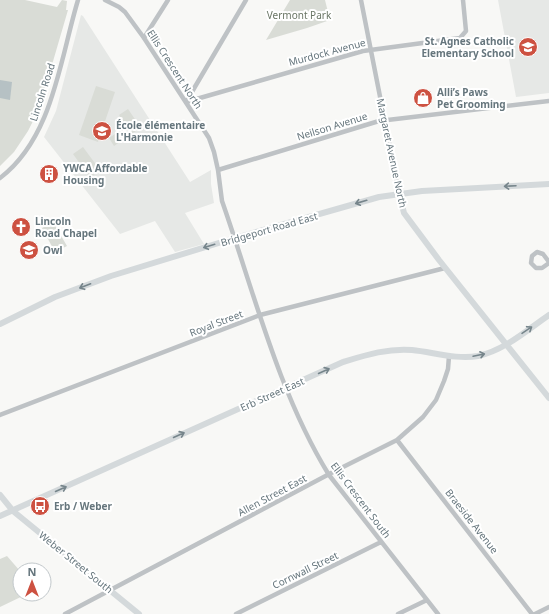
<svg xmlns="http://www.w3.org/2000/svg" width="549" height="614" viewBox="0 0 549 614" font-family="'Noto Sans',sans-serif">
<style>
.built{fill:#e6e8e6}
.green{fill:#d9dcd6}
.water{fill:#b6c1c4}
.lines{fill:none;stroke-linecap:round;stroke-linejoin:round}
.street{stroke:#bec2c5;stroke-width:4.5}
.secondary{stroke:#d4d9db;stroke-width:6}
.oneway{stroke:#76858b}
.labels{text-anchor:middle;stroke-width:4;stroke-linejoin:round;paint-order:stroke}
.park-label{font-size:10px;fill:#6a7665;stroke:#fff}
.poi-label{font-size:10px;font-weight:bold;fill:#66767d;stroke:#fff;text-anchor:start}
.street-label{font-size:10px;fill:#66767d;stroke:#fff}
</style>
<rect width="100%" height="100%" fill="#f8f8f6"/>
<path class="built" d="M498,0H549V93L516,97Z
M81,15L83,16L190,182L211,170V184L214,203L185,213L204,244L175,252L155,221L120,234L44,137L56,111Z"/>
<path class="green" d="M0,0H25L57,7L62,0L67,1L66,10H68L42,99L34,119L28,131L14,152L0,166Z
M290,0H325L330,20L307,28L266,40Z
M96,86L115,92L98,142L79,135Z
M128,109L141,128L131,134L119,115Z
M124,128L130,135L114,146L109,138Z
M83,147L100,170L90,178L73,154Z
M53,222L67,246L55,252L42,228Z
M7,556L20,571V594H27L0,607V559Z"/>
<path class="water" d="M0,80L12,82L10,100L0,98Z"/>
<g class="lines">
<path class="street" d="M105,0L119,7L125,12L144,38L209,138L214,152L218,170L222,201C254,292 278,392 329,475L438,614
M361,0L399,193
M144,38L168,0
M186,102L363,51L460,38L466,31L463,0
M186,102L246,0
M218,170L379,121L549,101
M0,178C53,138 60,59 78,0
M549,262L543,254L537,252L532,256L531,263L536,268H542L549,263
M0,415L260,315L445,268
M397,440L532,614
M65,614L335,471L397,440L423,417L436,400L444,381L448,369L449,356
M236,614L381,542
M398,614L427,600
M535,614L549,607"/>
<path class="secondary" d="M399,193L404,213L439,260L549,398
M0,324L55,297L111,276L235,238L379,197L422,191L549,184
M0,495L13,511L139,614
M0,516L343,362C366,355 388,348 412,350C433,352 457,360 478,356C505,350 527,330 549,315"/>
</g>
<defs><path id="oneway-shaft" d="M-6 0H5M1.5-3L5.5 0L1.5 3" fill="none" stroke-width="1.6" stroke-linecap="round" stroke-linejoin="round"/></defs>
<g class="oneway">
<use href="#oneway-shaft" transform="translate(510 186) rotate(177)"/>
<use href="#oneway-shaft" transform="translate(361 202) rotate(164)"/>
<use href="#oneway-shaft" transform="translate(209 246) rotate(163)"/>
<use href="#oneway-shaft" transform="translate(85 286) rotate(159)"/>
<use href="#oneway-shaft" transform="translate(527 330) rotate(-34)"/>
<use href="#oneway-shaft" transform="translate(479 355) rotate(-12)"/>
<use href="#oneway-shaft" transform="translate(324 371) rotate(-24)"/>
<use href="#oneway-shaft" transform="translate(179 435) rotate(-24)"/>
<use href="#oneway-shaft" transform="translate(61 489) rotate(-24)"/>
</g>
<defs>
<g id="school-disc" transform="scale(1)"><circle r="9.5" fill="#cd5141" stroke="#fff"/><path d="M0-5L7-2L0 1L-7-2ZM-4 1L0 2.5L4 1V4Q0 6-4 4Z" fill="#fff"/></g>
<g id="shop-disc" transform="scale(1)"><circle r="9.5" fill="#cd5141" stroke="#fff"/><path d="M-5-2.5h2.3a2.7 3.5 0 0 1 5.4 0H5L5.5 6h-11ZM-1.5-2.5h3a1.5 2.3 0 0 0-3 0Z" fill="#fff"/></g>
<g id="building-disc" transform="scale(1)"><circle r="9.5" fill="#cd5141" stroke="#fff"/><path d="M-4-6H4V6H1V3H-1V6H-4ZM-2.5-4.3h1.7v1.8h-1.7ZM.8-4.3h1.7v1.8H.8ZM-2.5-1h1.7V.8h-1.7ZM.8-1h1.7V.8H.8Z" fill="#fff"/></g>
<g id="church-disc" transform="scale(1)"><circle r="9.5" fill="#cd5141" stroke="#fff"/><path d="M-1.2-6h2.4v3.5h3.3v2.4h-3.3V6h-2.4V-.1h-3.3v-2.4h3.3Z" fill="#fff"/></g>
<g id="bus-disc" transform="scale(1)"><circle r="9.5" fill="#cd5141" stroke="#fff"/><path d="M-5-6H5V4H4V6H2V4H-2V6H-4V4H-5ZM-3.5-4V0h7V-4ZM-3.5 1.2v1.5H-2V1.2ZM2 1.2v1.5H3.5V1.2Z" fill="#fff"/></g>
</defs>
<g fill-rule="evenodd">
<use href="#school-disc" x="528" y="47"/>
<use href="#shop-disc" x="423" y="98"/>
<use href="#school-disc" x="102" y="131"/>
<use href="#building-disc" x="49" y="174"/>
<use href="#church-disc" x="21" y="227"/>
<use href="#school-disc" x="29" y="250"/>
<use href="#bus-disc" x="40" y="506"/>
</g>
<g class="labels">
<g class="park-label">
<text x="299" y="19">Vermont Park</text>
</g>
<g class="poi-label">
<text x="514" y="45" text-anchor="end">St. Agnes Catholic<tspan x="514" dy="12">Elementary School</tspan></text>
<text x="437" y="96">Alli’s Paws<tspan x="437" dy="12">Pet Grooming</tspan></text>
<text x="116" y="129">École élémentaire<tspan x="116" dy="12">L'Harmonie</tspan></text>
<text x="63" y="172">YWCA Affordable<tspan x="63" dy="12">Housing</tspan></text>
<text x="35" y="225">Lincoln<tspan x="35" dy="12">Road Chapel</tspan></text>
<text x="43" y="254">Owl</text>
<text x="54" y="510">Erb / Weber</text>
</g>
<g class="street-label">
<text transform="translate(327 52) rotate(-15)" y="4">Murdock Avenue</text>
<text transform="translate(175 69) rotate(57)" y="4">Ellis Crescent North</text>
<text transform="translate(42 92) rotate(-72)" y="4">Lincoln Road</text>
<text transform="translate(332 126) rotate(-17)" y="4">Neilson Avenue</text>
<text transform="translate(392 153) rotate(78)" y="4">Margaret Avenue North</text>
<text transform="translate(269 229) rotate(-16)" y="4">Bridgeport Road East</text>
<text transform="translate(216 323) rotate(-21)" y="4">Royal Street</text>
<text transform="translate(272 394) rotate(-24)" y="4">Erb Street East</text>
<text transform="translate(272 495) rotate(-28)" y="4">Allen Street East</text>
<text transform="translate(361 500) rotate(53)" y="4">Ellis Crescent South</text>
<text transform="translate(472 521) rotate(52)" y="4">Braeside Avenue</text>
<text transform="translate(76 562) rotate(39)" y="4">Weber Street South</text>
<text transform="translate(305 570) rotate(-26)" y="4">Cornwall Street</text>
</g>
</g>
<g transform="translate(32 582)"><circle r="19" fill="#ffffff" stroke="#c2c8cb"/>
<path d="M0-3L7 15L0 10L-7 15Z" fill="#cd5141"/>
<text y="-6" font-size="11" font-weight="bold" text-anchor="middle" fill="#66767d">N</text>
</g>
</svg>
